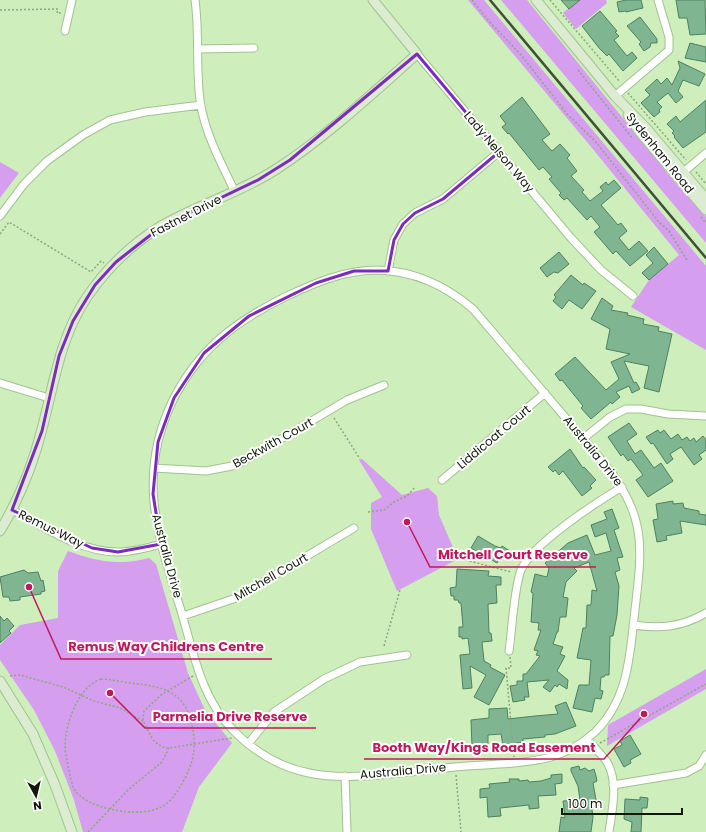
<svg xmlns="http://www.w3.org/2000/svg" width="706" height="832" viewBox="0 0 706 832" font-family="Poppins,sans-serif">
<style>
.green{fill:#d59eee}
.building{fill:#80b592;stroke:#4d815f}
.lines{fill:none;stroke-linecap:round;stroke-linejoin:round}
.street-casing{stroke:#a2c291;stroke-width:9}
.secondary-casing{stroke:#a2c291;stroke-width:11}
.path{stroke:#8da77f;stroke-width:1.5;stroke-dasharray:2 2;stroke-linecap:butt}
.street{stroke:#fff;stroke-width:7}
.secondary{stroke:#dbecd1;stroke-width:9}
.rail{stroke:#3f5135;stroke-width:2.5}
.marked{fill:none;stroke:#7b2cbf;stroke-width:3;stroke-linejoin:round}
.labels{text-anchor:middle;stroke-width:4;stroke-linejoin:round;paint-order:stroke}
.street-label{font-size:12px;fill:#0e1a07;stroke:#fff}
.leader{fill:none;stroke:#c2185b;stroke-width:1.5}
.callout-dot{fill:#c2185b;stroke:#fff;stroke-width:1.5}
.callout-label{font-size:13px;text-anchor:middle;font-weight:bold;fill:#c2185b;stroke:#fff;stroke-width:4;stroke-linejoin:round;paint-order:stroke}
</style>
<rect width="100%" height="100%" fill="#ceefbc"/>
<path class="green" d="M468,0H484L706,266V350L631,307L649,280L679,255L592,148Z
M501,0H527L673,180L706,217V243Z
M579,0H606L607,3L576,29L563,13Z
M0,162L19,173L0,198Z
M362,459L402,495L428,488L437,496L439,515L458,559L397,591L371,529V503L382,497L359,460Z
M68,551C94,561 120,566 149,558L156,564L188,673L205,710L232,743L199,787L182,832H83L74,800L55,751L34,710L0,660V645L20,625L58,618V571Z
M706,669V689L607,746L608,725Z"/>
<path class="building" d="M561,0H580L569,9Z
M626,0H641L643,8L626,12V11L619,12L617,2Z
M676,0H705L706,34L690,35L687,18H679Z
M600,11L617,31L615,32L619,36L614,40L627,56L632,52L637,58L623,71L609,54L607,56L599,48L582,26Z
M640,17L657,39V43H651L650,47L644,51L639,44L641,42L627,26Z
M690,43L706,47V62L685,58Z
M678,61L705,74L699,86L683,80L678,91L683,97L676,103L668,93L657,102L662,107L659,110L660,112L654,117L641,103L650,95L645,90L657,79L661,84L667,78L672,85L680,68Z
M522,97L550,134L542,140L552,151L560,144L570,155L567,158L577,171L571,176L584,190L582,192L590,201L603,191L600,187L606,182L608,185L614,180L621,188L601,205L618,225L621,223L627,231L619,238L629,250L639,241L648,251L630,266L616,251L613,254L594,232L600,227L591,216L587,220L567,198L564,200L559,195L561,193L549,179L552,177L543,167L539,170L509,133L508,134L502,127L506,124L500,116Z
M706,100V132L683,148L674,137L675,136L672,133L674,131L667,124L676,116L680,122Z
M654,247L668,264L649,280L642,273L653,263L646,255Z
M559,252L569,264L558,273L554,272L547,277L540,268Z
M571,275L583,285L584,283L596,291L582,309L569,300L562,309L553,301L556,297L554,295Z
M602,298L613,306L611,310L628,313L627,315L644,319L643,324L659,327L658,331L672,334L659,392L644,388L649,366L624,361L634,383L636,382L640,389L632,393L629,386L616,392L620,397L612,404L611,402L591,419L581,408L583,406L562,380L560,381L555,374L575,357L606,390L619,379L611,362L630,354L606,349L610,329L591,319Z
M629,423L637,434L627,441L635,454L641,450L654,468L661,463L673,481L648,497L636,480L643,475L631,459L628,461L623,454L621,456L608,437Z
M658,430L660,433L664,430L671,439L678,434L682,440L687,437L690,441L694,438L696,442L703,436L706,440V450L699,455L702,459L694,465L681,447L670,454L673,459L667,464L653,443L651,444L646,437Z
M570,449L583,468L584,467L596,480L590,486L592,488L582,496L563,471L559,475L555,470L553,472L548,467Z
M673,501V504L683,503L684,508L699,511V514L706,515V525L680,521L682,533L666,536L667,540L657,542L653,520L658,519L656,504Z
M612,509L619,528L614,530L623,557L617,558L620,570L615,572L619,586L617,615L613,636H610L609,675H605L604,677H601L600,690L603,691L601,699L595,698L592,712L573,708L579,685H589L591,660L577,658L583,628H586L587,605H591L592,590L597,591L589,562L574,568L577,571L566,582L563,597L568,598L566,617H560L558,632H557L553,644L563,647L560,654L565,656L557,671L568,680L567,689L559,684L557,687L555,685L550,692L543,687L549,680L527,682L529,697H524L525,700L513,702L510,686L517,685V681H523V674H526L540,656L536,655L538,651L534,650L541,630H538L539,623L531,622L533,593L531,592L535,574L547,577L549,568L545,563L568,543L587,535L595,555L611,551L606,533L595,537L591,525L607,519L604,512Z
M478,536L495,546L501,548L502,546L510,551L505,559L500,556L497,563L471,548Z
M457,569L489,571L488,576L501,577V585H496L497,603L488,604L489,633H491L492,641L482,642L484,661L491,665L490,667L505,675L489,705L474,697L486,675L470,666L472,688L463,689L460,655L470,654L468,638L462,639V637H459V627H463L461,603H459L458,600H454V596H451L450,588L456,587Z
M24,570L28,573L38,572L41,581L43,580L45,591L41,592V594L20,597V600L10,601L9,597H3L0,577Z
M0,616L4,621L7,618L14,626L9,631L11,633L0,643Z
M566,702L576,726L555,734L545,735V737L523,739V742L511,744L503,745L501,734L488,735V744H484V746L472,747L471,720L489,718V709L507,708L508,719L535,716L558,714L555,706Z
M630,735L641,754L630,760L631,763L624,767L614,749L622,745L620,741Z
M579,766L580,770L585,768L589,771L594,769L596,776L597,781L593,783L596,800L591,801L593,817L591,832H559L561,817L565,818L563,801L580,800L578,786L571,771V768Z
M562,774V783L555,784L556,795L538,796L539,808L529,809V805L500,808L501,816L488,817L487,797L480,798V789L490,788L489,784L510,782L509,779H519V781L528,780L529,782L541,781L551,778V775Z
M640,797L648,798L647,808H642L641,832H631L632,822L624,819L625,799L640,800Z"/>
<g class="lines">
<g class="street-casing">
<path id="street" d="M195,0C200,35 195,72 201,107C207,137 222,165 235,192
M65,31L72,0
M198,49L254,48
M417,54L571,238L601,270L633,296
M615,96L669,50V37L658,0
M680,175L706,153
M0,216L24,184L47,161L83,135L110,120L145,112L201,105
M378,270C414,271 446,286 473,309L604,463C644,512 643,542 636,601C630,648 631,697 595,732C582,744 568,752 551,757C520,765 487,764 455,767C412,771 350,782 309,773C279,767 253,751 232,729C199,696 192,644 178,601C156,530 138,474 172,402C198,349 236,321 287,296C317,282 345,270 378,270Z
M388,271L394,240L403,224L415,213L443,199L499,152
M0,383L49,398
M584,438L610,417L626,409H641L668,414L706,416
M154,468L206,471L237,465L347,400L384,385
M442,480L545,393
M12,510C44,527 80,552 118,552C132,552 147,548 161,544
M183,616L236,598L354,528
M633,625C660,629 682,627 706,613
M509,651C512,630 514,588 521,570C532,544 597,502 622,487
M587,739C594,747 601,754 607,762C619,783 612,810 609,832
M248,744L274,712L324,679L360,662L407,655
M345,776L347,832
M613,785L686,773L699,766L706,755"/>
</g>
<g class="secondary-casing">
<path id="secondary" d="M536,0L615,96L646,128L706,199
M628,115L639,131L706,210
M0,531C19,499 33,465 42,429C54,384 60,337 87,297C106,269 132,244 161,226C198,205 239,193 275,170C326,137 372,94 417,54L373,0
M0,681L33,734L55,785L72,832"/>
</g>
<path class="path" d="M472,0L487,19L522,56L568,115L595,141L659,222L669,231L687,260
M550,0L620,82
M0,10L58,9L57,13H61
M578,70L633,139
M628,93L686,160
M696,172L706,184
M701,217L706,223
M0,234L9,222L91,272L101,261L104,263
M334,418L360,459
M368,512L384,510L394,502L407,496L415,487
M458,558L511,572
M384,646L400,590
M510,657L511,668H506L514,757
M10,676L20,675L63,687L94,701L120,708L143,721
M193,676L162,694L144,711L143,721L153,740L162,747L169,748L232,738
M101,679C111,679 121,682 131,683C166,687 187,692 193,731C196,750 193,763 184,780C178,790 173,800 163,806C142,819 87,810 74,789C72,785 71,779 70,775C68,765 65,755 65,745C66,722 78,687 101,679Z
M600,743L706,684
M456,775L461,832
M88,832L129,789L162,762L169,748"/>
<use href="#street" class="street"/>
<use href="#secondary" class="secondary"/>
<path class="rail" d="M490,0L706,258"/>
</g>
<path class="marked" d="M417,54L499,152L443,199L415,213L403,224L394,240L388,271H354L316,283L249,316L204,353L174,398L158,442L153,494L161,544L118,552L92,548L12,510L42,431L59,356L73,321L95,285L116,262L162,226L258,180L290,160Z"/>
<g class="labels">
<g class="street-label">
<text transform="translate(499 152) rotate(50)" y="4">Lady Nelson Way</text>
<text transform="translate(660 153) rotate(51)" y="4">Sydenham Road</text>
<text transform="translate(186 216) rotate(-27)" y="4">Fastnet Drive</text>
<text transform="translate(494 437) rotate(-40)" y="4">Liddicoat Court</text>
<text transform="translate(273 443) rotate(-29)" y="4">Beckwith Court</text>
<text transform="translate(593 451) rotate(51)" y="4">Australia Drive</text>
<text transform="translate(51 529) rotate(26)" y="4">Remus Way</text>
<text transform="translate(167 556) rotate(75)" y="4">Australia Drive</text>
<text transform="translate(271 577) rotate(-30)" y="4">Mitchell Court</text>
<text transform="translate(403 771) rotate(-5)" y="4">Australia Drive</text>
</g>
</g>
<path class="leader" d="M407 522L430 567H596M29 587L61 659H272M110 693L145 728H316M644 714L604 759H364"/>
<g class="callout-dot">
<circle cx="407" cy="522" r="4"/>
<circle cx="29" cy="587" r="4"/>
<circle cx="110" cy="693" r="4"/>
<circle cx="644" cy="714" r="4"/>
</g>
<g class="callout-label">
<text x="513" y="559">Mitchell Court Reserve</text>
<text x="166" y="651">Remus Way Childrens Centre</text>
<text x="230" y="721">Parmelia Drive Reserve</text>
<text x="484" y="752">Booth Way/Kings Road Easement</text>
</g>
<g transform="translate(36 796) rotate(172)" stroke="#ffffff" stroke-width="3" paint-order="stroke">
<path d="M0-3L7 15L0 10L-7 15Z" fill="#0e1a07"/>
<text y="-6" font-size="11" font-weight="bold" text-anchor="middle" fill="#0e1a07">N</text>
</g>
<path d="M562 808v6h120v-6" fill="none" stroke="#0e1a07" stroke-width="2"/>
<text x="568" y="808" font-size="12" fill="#0e1a07" stroke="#ffffff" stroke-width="3" paint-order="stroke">100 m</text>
</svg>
